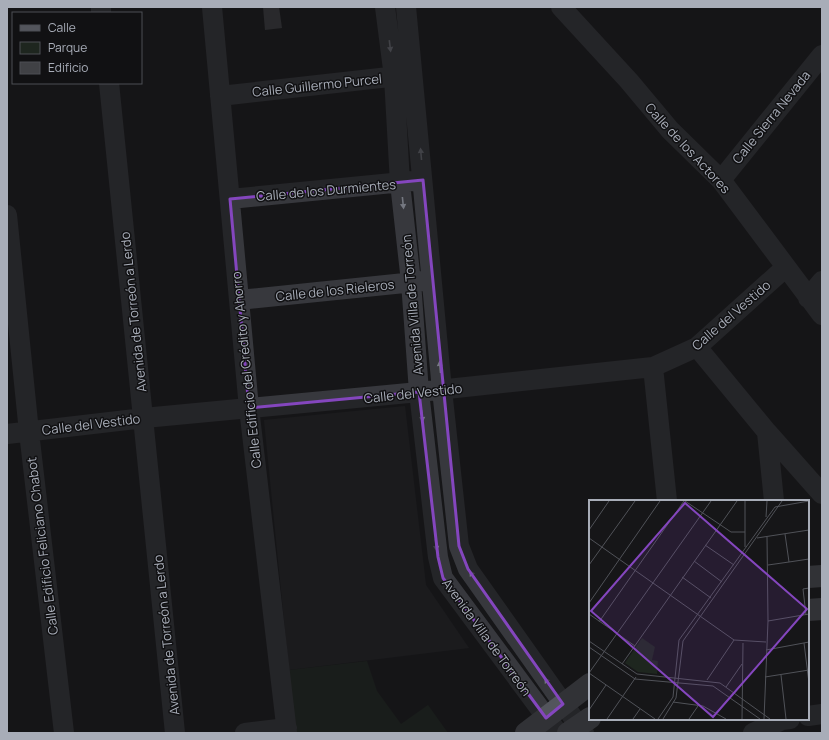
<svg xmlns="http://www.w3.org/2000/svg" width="829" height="740" viewBox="0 0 829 740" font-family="Manrope,sans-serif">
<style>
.built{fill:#222225}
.green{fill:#1e261f}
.building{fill:#404145}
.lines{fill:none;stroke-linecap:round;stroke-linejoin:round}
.minor{stroke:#37383d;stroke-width:20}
.major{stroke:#53555c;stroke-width:22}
.oneway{fill:#757881}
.marked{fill:none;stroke:#8446be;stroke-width:3;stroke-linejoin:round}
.labels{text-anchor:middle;stroke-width:3;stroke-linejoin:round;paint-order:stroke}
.street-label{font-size:13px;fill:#a8adb8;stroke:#111113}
.inset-road{fill:none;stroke:#505258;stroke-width:1}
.view{fill:#8446be;fill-opacity:0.15;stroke:#8446be;stroke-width:2}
.inset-edge{fill:none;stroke:#a8adb8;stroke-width:2}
</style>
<rect width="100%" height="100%" fill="#161618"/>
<path class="built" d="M405,406L426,585L469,648L289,670L264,420Z"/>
<path class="green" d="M367,661L377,691L401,724L428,705L448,733H296L289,670Z"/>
<path class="building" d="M263,7H279L282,28L265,30Z"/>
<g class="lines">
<path class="minor" d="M101,7V13
M212,7L249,408L287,733
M385,7L394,77L400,183L411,282L419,392L438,557L443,578L558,733
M406,7L442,390L459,546L468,569L584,733
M561,7L629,81L670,130L721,180L822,315
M109,83L175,733
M220,96L407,75
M721,180L822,55
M230,199L413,181
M7,215L29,432L64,733
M808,298L822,281
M239,300L424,281
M697,347L767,432L822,494
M653,367L667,501
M767,432L774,501
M7,434L144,418L419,392L653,367L697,347L786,267
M808,716L822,714
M245,733L287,728
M753,733L782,720L790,719"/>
<path class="major" d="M808,577L822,576
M808,610L822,609
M526,733L590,684
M568,733L590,718"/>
</g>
<defs><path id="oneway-solid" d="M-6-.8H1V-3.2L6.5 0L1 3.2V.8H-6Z"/></defs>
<g class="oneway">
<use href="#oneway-solid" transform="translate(390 46) rotate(83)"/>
<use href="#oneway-solid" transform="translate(421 154) rotate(-95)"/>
<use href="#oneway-solid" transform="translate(403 203) rotate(84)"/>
<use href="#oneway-solid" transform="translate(440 367) rotate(-95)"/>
<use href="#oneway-solid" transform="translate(422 416) rotate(84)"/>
<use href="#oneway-solid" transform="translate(436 545) rotate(84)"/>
<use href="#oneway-solid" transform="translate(473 576) rotate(-125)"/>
<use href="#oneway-solid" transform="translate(548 683) rotate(-125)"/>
</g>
<path d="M0 0H829V740H0ZM423,180L459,546L468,569L563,704L546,718L443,578L438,557L419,392L249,408L230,199Z" fill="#161618" fill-opacity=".55" fill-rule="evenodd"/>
<path class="marked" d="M423,180L459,546L468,569L563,704L546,718L443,578L438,557L419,392L249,408L230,199Z"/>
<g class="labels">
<g class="street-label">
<text transform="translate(317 85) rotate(-6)" y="5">Calle Guillermo Purcel</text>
<text transform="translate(771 117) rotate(-51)" y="5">Calle Sierra Nevada</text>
<text transform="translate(688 148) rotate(47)" y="5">Calle de los Actores</text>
<text transform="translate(326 190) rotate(-5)" y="5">Calle de los Durmientes</text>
<text transform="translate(335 290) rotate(-6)" y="5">Calle de los Rieleros</text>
<text transform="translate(412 305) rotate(-95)" y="5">Avenida Villa de Torreón</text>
<text transform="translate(133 312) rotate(-96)" y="5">Avenida de Torreón a Lerdo</text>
<text transform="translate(731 315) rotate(-41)" y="5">Calle del Vestido</text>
<text transform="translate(246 370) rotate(-96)" y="5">Calle Edificio del Crédito y Ahorro</text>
<text transform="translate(413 393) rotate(-6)" y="5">Calle del Vestido</text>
<text transform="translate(91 424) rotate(-7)" y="5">Calle del Vestido</text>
<text transform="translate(42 546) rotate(-97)" y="5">Calle Edificio Feliciano Chabot</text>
<text transform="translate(166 635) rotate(-96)" y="5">Avenida de Torreón a Lerdo</text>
<text transform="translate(487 637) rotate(54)" y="5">Avenida Villa de Torreón</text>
</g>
</g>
<g transform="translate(589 500)">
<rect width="220" height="220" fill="#161618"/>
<path d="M53,138L66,147L63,160L69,161L68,174L49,172L36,163Z" fill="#1e261f"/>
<path class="inset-road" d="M96,1L142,32H156M156,1V47M177,17L178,1M0,30L20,1M196,34L200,62L220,59M0,38L145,140L177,142M168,38L220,30M116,45L145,65M105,61L133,82M0,65L46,1M179,65L200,62M93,77L122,98M0,103L71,1M0,114L46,146M217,115L214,89L220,88M179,121L220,114M10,122L95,1M0,141L48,174L131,183L181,219M215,143L220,183M0,147L46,179L124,186L171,219M177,150L220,142M33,164L148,1M0,173L122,1M0,173L66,219M192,175L197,219M176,177L220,170M118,180L145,140M137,187L153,164M84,202L114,206L137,219M0,210L17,185M18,219L47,177M44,219L51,209M69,219L84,197L90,140L186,7L220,1M74,219L87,198L94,141L193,1M100,219L109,206M153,219L154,143M175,219L179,121L178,37"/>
<path class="view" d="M96,3L218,109L124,217L2,111Z"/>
<rect width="220" height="220" class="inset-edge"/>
</g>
<rect width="829" height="740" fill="none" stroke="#a8adb8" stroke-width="16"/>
<rect x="12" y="12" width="130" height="72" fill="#111113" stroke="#4d4f55"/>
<rect x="20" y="25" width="20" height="6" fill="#53555c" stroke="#4d4f55"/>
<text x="48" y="32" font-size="12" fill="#a8adb8">Calle</text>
<rect x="20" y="42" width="20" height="12" fill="#1e261f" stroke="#4d4f55"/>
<text x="48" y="52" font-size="12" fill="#a8adb8">Parque</text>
<rect x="20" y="62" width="20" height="12" fill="#404145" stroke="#4d4f55"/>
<text x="48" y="72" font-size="12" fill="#a8adb8">Edificio</text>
</svg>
